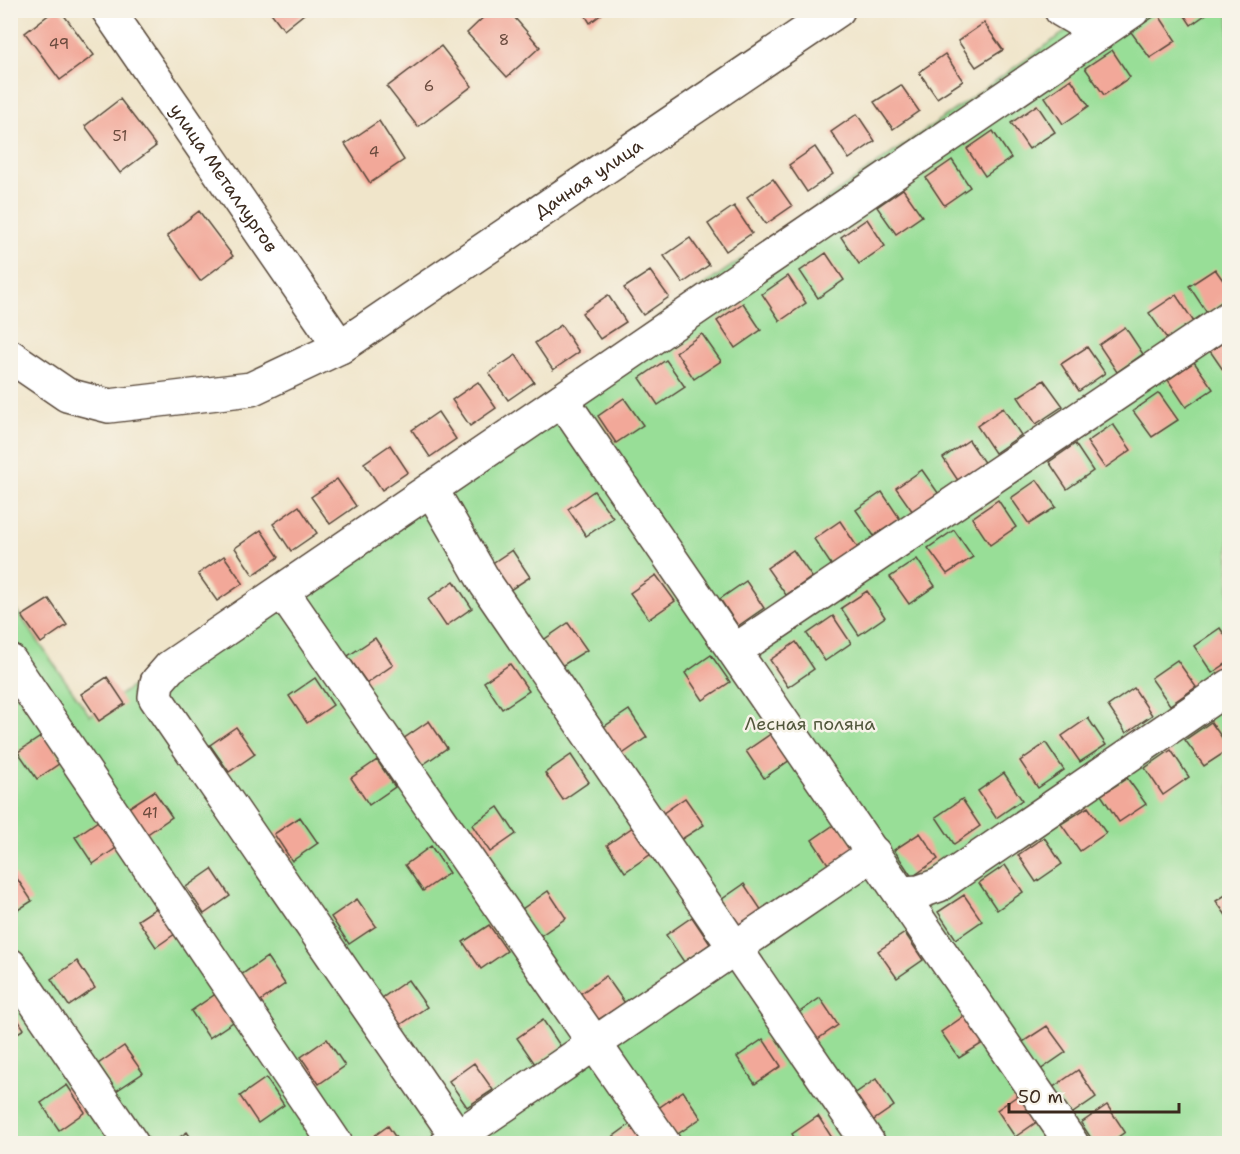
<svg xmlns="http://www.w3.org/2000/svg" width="1240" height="1154" viewBox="0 0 1240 1154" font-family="'Shantell Sans',sans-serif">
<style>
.green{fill:#98de97;stroke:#6a845a;stroke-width:1.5}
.building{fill:#f2a899}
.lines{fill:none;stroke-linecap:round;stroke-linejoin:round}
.minor-casing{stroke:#564638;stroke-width:36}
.minor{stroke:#fff;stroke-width:33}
.labels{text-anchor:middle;stroke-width:5;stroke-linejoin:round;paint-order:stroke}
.number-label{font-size:15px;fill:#694a3d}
.street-label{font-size:18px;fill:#3b2a1e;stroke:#f7f3e8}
.park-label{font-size:18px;fill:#52573c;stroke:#f7f3e8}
</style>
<rect width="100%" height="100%" fill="#f7f3e8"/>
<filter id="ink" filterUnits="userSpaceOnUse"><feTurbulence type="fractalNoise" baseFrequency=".0167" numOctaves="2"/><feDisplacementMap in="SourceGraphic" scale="12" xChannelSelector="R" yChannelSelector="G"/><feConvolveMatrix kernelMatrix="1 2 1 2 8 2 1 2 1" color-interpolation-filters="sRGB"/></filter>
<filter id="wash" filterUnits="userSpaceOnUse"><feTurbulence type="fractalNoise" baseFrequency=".008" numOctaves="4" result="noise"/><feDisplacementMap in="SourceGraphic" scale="24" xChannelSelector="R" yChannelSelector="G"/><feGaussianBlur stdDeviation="1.35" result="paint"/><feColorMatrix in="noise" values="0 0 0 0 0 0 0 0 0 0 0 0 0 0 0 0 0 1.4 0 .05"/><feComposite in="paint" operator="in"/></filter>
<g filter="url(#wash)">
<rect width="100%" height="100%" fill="#f0e5ca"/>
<path class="green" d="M1095,11H1229V1143H11L10,601L90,716Z"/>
<g id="blocks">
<path class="building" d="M55,10H60L94,55L60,80L25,33Z
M269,10H309L284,30Z
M491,10H508L540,47L507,77L467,33Z
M582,10H607L590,23Z
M1181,10H1212L1191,25Z
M1158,14L1176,41L1150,58L1131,32Z
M984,23L1003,50L976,67L958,41Z
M441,46L472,86L418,127L387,87Z
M1112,50L1130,77L1104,95L1085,68Z
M945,54L963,81L937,98L919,72Z
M1071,79L1089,106L1063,124L1045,97Z
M901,85L919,111L893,129L874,102Z
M120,99L156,146L120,173L85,126Z
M1037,105L1055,132L1029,149L1011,123Z
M857,114L875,141L849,159L831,132Z
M379,121L404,160L370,183L345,144Z
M993,131L1011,158L985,176L967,149Z
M815,147L833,174L807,192L789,165Z
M952,160L970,187L944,205L926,178Z
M773,179L792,206L766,224L747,197Z
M903,189L922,216L896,234L877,207Z
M734,206L752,233L726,251L708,224Z
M199,211L233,256L200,281L167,236Z
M867,219L885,246L859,264L841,237Z
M690,238L709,265L683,283L664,256Z
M826,253L844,280L818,298L800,271Z
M1215,269L1230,290V298L1207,313L1189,286Z
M650,271L669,297L643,315L624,288Z
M788,276L806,303L780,321L762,294Z
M608,295L626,322L600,339L582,313Z
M1176,295L1194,322L1168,340L1149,313Z
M743,303L761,330L735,348L717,321Z
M561,325L579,352L553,370L535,343Z
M1125,327L1143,354L1117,372L1099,345Z
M702,334L721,361L694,379L676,352Z
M1230,338V380L1210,351Z
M1087,347L1105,373L1079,391L1061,364Z
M516,355L534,382L508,400L489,373Z
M666,360L685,387L658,405L640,378Z
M1194,362L1213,389L1186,407L1168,380Z
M1044,380L1063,406L1036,424L1018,397Z
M478,382L496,408L470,426L452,400Z
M1159,393L1178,420L1152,437L1133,411Z
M624,398L643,425L616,443L598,416Z
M1003,408L1021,435L995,453L977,426Z
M438,412L456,439L430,457L412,430Z
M1113,424L1131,450L1105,468L1087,442Z
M969,440L987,467L961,485L943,458Z
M1075,444L1093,471L1067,489L1049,462Z
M390,445L408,472L382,490L364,463Z
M922,470L941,497L915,515L896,488Z
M337,479L356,506L330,524L311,497Z
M1037,480L1056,507L1029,524L1011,498Z
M594,491L613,518L586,536L568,509Z
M882,492L900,519L874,536L856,510Z
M998,500L1016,527L990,545L972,518Z
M299,506L317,533L291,551L273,524Z
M840,521L858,548L832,566L814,539Z
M261,530L279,557L253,575L235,548Z
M954,530L973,557L947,574L928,548Z
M512,550L530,577L504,594L485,568Z
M793,550L812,577L786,595L767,568Z
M224,556L243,583L217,601L198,574Z
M917,559L935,586L909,604L890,577Z
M656,575L675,601L649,619L630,593Z
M454,581L472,608L446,626L428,599Z
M746,581L764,608L738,626L720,599Z
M867,591L885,617L859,635L841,608Z
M49,599L67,625L41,643L22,616Z
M833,616L851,643L825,661L807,634Z
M568,623L587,650L560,667L542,641Z
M1220,628L1230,643V661L1212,673L1194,646Z
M375,638L393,665L367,683L348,656Z
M796,642L814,669L788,687L770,660Z
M711,655L730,682L703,700L685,673Z
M1177,660L1196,687L1170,705L1151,678Z
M510,664L529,691L502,709L484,682Z
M107,677L125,704L99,721L81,694Z
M315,678L333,705L307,723L289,696Z
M1134,688L1152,715L1126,733L1108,706Z
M629,710L647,737L621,755L602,728Z
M1088,718L1106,745L1080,762L1062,736Z
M429,721L447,748L421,766L403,739Z
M1211,722L1230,749L1204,766L1185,740Z
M236,727L255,754L229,772L210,745Z
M772,733L790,760L764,778L746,751Z
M45,734L63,761L37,779L18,752Z
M1046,743L1064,770L1038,788L1020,761Z
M1171,750L1189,777L1163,795L1145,768Z
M571,755L589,782L563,800L545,773Z
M377,760L395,787L369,805L351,778Z
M1004,773L1022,800L996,818L978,791Z
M1127,778L1146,804L1119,822L1101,795Z
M154,791L172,817L146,835L128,808Z
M685,798L704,825L677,842L659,816Z
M962,799L980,826L954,844L936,817Z
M498,807L516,834L490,852L472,825Z
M1088,807L1106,833L1080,851L1061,824Z
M300,817L318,843L292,861L274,834Z
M101,819L119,846L93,864L75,837Z
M838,822L857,849L830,867L812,840Z
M633,827L651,854L625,872L607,845Z
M920,833L938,859L912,877L894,850Z
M1044,837L1062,864L1036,882L1018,855Z
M431,846L449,873L423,891L405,865Z
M1005,865L1023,892L997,910L979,883Z
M212,869L230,896L204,914L186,887Z
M14,874L32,901L10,915V876Z
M744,884L762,911L736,929L718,902Z
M548,891L566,918L540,936L522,909Z
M1230,892V921L1216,901Z
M964,895L982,921L956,939L938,912Z
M357,899L376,926L349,944L331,917Z
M164,903L182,929L156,947L138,920Z
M692,917L710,944L684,962L666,935Z
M489,925L507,951L481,969L463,942Z
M905,933L923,960L897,978L878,951Z
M267,957L285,984L259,1002L241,975Z
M77,961L95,988L69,1006L51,979Z
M606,976L625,1003L598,1020L580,994Z
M408,980L427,1007L400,1025L382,998Z
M217,993L236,1020L209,1038L191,1011Z
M820,998L838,1025L812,1043L794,1016Z
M10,1008L24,1029L10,1038Z
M967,1014L986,1041L959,1058L941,1032Z
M543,1020L561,1047L535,1064L517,1038Z
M1047,1026L1066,1052L1040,1070L1021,1043Z
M327,1039L345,1066L319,1084L301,1057Z
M763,1039L781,1066L755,1084L737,1057Z
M124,1046L143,1073L116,1091L98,1064Z
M474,1063L493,1090L467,1107L449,1081Z
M1078,1070L1096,1097L1070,1115L1052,1088Z
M266,1078L284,1105L258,1123L240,1096Z
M876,1079L894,1106L868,1124L850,1097Z
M67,1085L85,1112L59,1130L41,1103Z
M683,1091L701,1118L675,1136L657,1109Z
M1023,1092L1041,1119L1015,1137L997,1110Z
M1107,1105L1125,1132L1108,1144H1095L1081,1123Z
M818,1116L836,1144H798L792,1134Z
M633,1122L648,1144H609L607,1141Z
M388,1126L400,1144H363Z
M187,1132L195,1144H170Z"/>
</g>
</g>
<g filter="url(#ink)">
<use href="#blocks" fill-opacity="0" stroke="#564638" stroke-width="1.5"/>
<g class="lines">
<g class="minor-casing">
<g id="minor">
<path id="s1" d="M108,10L340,347"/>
<path d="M1061,10L1100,33"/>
<path id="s2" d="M10,356L67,395L109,406L251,389L340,347L838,10"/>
<path d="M562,400L1072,1144"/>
<path d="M431,489L486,584L869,1144"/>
<path d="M282,591L664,1144"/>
<path d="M736,650L1230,317"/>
<path d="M10,661L336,1144"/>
<path d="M901,893L919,892L939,885L1230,686"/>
<path d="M10,965L132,1144"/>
<path d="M447,1144L874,853"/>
<path d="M462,1144L155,697L157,682L170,667L1133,10"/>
</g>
</g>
<use href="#minor" class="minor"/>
</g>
</g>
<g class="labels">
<g class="number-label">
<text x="504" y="45">8</text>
<text x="59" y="49">49</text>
<text x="429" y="91">6</text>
<text x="120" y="141">51</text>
<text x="374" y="157">4</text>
<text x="150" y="818">41</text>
</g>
<g class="street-label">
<text dy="6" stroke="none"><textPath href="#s2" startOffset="654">Дачная улица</textPath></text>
<text dy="6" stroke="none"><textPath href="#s1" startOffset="204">улица Металлургов</textPath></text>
</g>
<g class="park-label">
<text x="810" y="730">Лесная поляна</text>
</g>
</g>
<rect width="1240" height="1154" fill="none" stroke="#f7f3e8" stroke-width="36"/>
<path d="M1009 1103v9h170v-9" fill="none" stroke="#3b2a1e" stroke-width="3"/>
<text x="1018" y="1103" font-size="18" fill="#3b2a1e" stroke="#f7f3e8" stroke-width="4.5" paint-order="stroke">50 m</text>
</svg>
